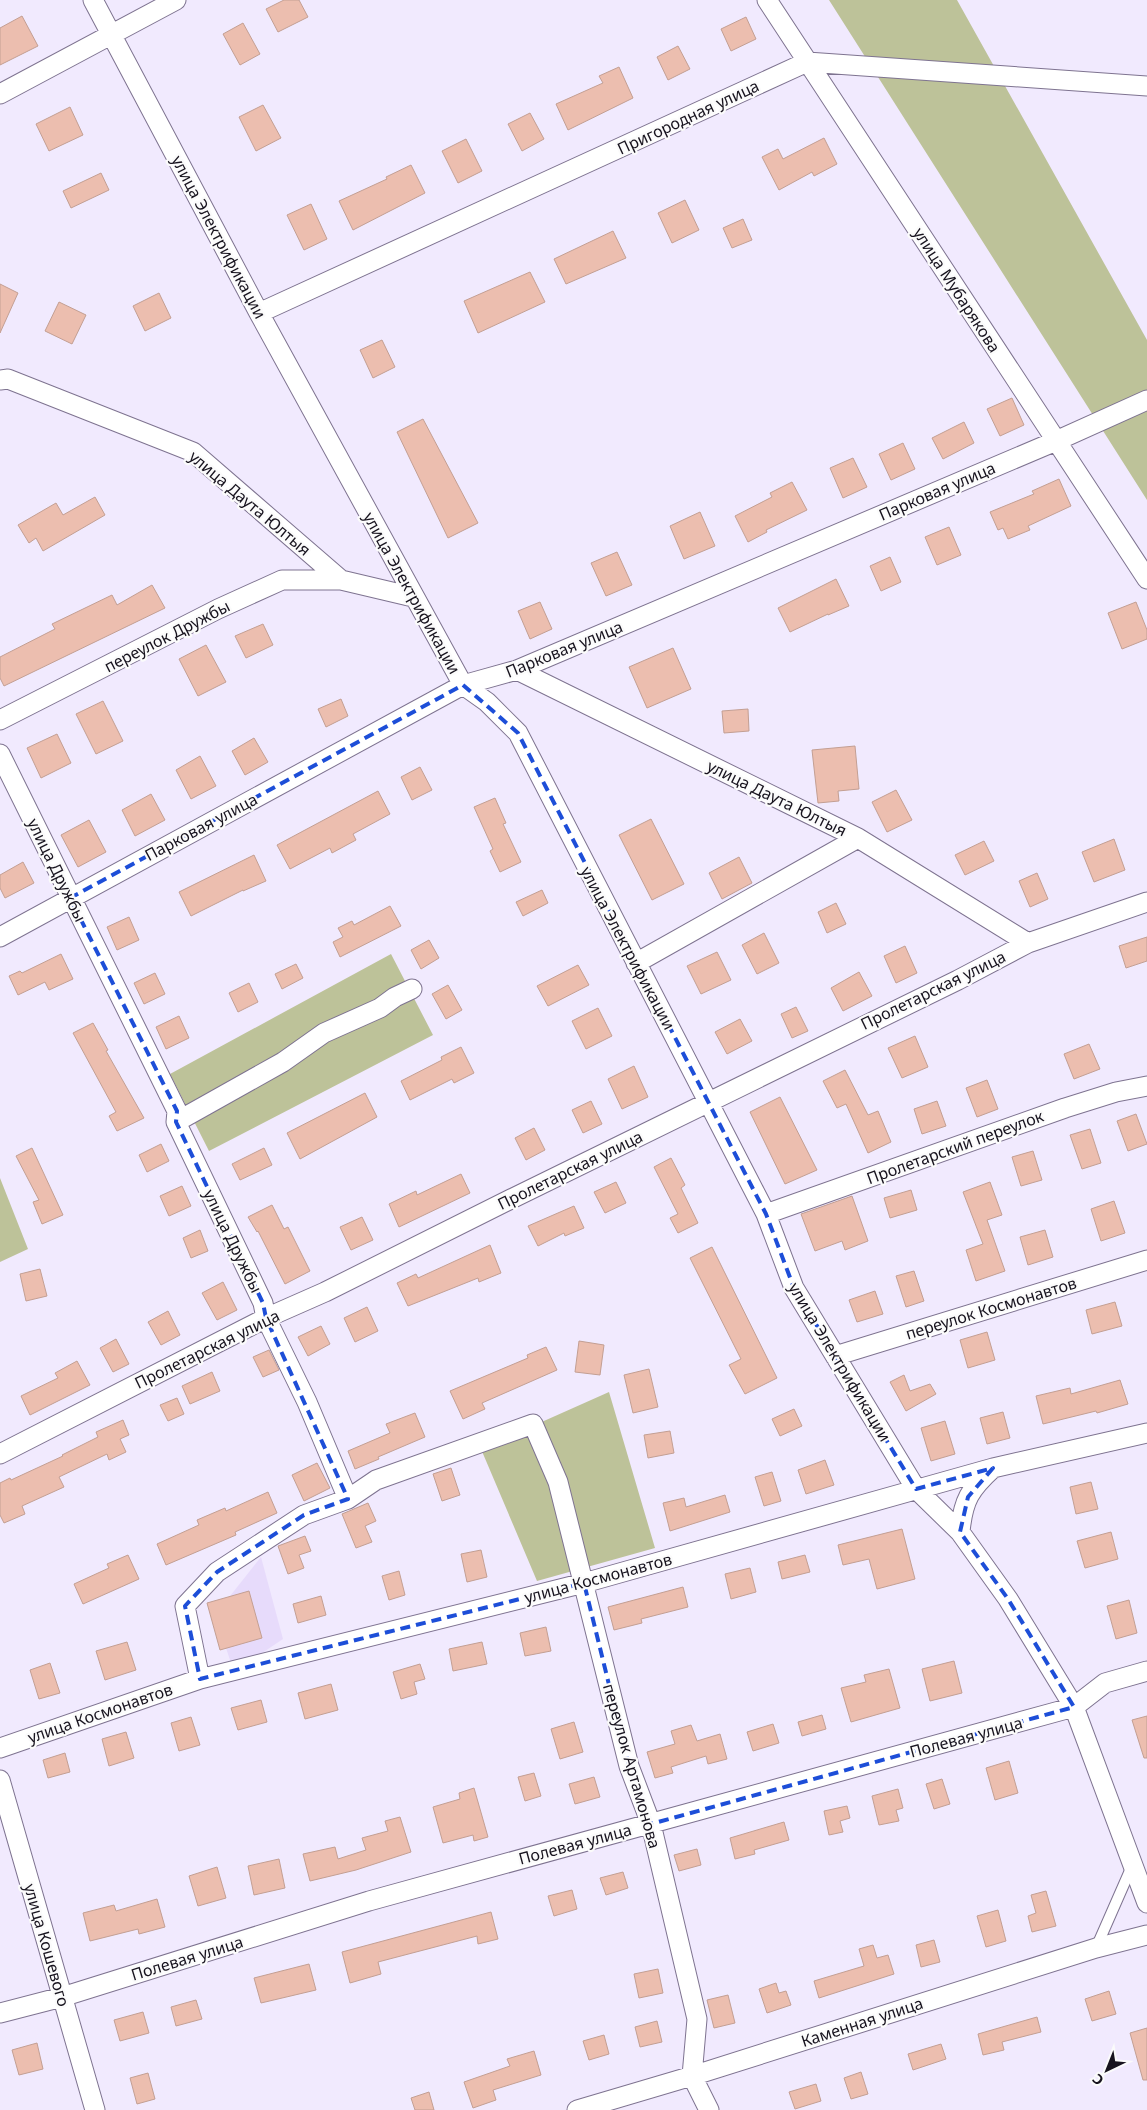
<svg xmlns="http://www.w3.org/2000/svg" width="1147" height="2110" viewBox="0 0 1147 2110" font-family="'Noto Sans',sans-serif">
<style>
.built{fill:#e7dbfb}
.green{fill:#bdc299}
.building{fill:#ecbeaf;stroke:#c39f93}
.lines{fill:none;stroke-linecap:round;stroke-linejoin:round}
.lane-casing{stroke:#7e7390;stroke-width:12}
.street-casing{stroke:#7e7390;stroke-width:21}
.lane{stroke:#fff;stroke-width:10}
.street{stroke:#fff;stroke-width:19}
.marked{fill:none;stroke:#1d4ed8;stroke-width:4;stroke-dasharray:10 6;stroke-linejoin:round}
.labels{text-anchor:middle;stroke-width:4.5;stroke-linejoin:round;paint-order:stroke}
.street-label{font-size:16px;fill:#17131e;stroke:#fbfbfb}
</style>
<rect width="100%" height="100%" fill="#f1eafe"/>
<path class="built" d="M261,1557L283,1639L234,1672L215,1615Z"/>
<path class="green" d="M829,0H957L1147,340V500Z
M391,954L433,1035L209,1151L170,1074Z
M0,1178L28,1249L0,1262Z
M609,1392L655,1548L537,1581L481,1449Z"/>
<path class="building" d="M284,0H299L308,17L278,32L266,9Z
M22,16L38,46L0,65V28Z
M746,17L756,39L731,51L721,29Z
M243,23L260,54L240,65L223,34Z
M678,46L690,69L668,80L657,57Z
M619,67L633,98L568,130L556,104L603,83L599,76Z
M263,105L281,138L256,151L239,117Z
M70,107L83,135L49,151L36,124Z
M530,113L544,139L522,151L508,124Z
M824,138L837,164L814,176L812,172L779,190L762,157L778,149L783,159Z
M466,139L482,171L458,183L442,151Z
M411,165L425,193L353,230L339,201L387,179L386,177Z
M101,173L109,190L71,208L63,191Z
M685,200L699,230L672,243L658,213Z
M311,204L327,239L304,250L287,215Z
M743,219L752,240L732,248L723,228Z
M613,231L626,258L566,284L554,259Z
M530,272L545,302L478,333L464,301Z
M0,284L18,293L0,333Z
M159,293L171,318L145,331L133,306Z
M59,302L86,315L72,344L45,331Z
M382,340L395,367L373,378L360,350Z
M1012,398L1024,425L1000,436L987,409Z
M423,419L478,523L448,538L397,432Z
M964,422L974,443L943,459L932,438Z
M903,443L915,469L891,480L879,454Z
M853,458L867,487L843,498L830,468Z
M1059,479L1071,506L1028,526L1030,530L1008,539L1003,528L998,530L990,512L1034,494L1032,491Z
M792,482L807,510L766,530L767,532L748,542L735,516L772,497L770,493Z
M95,497L105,515L43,551L36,538L29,543L18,525L56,503L63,515Z
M700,512L715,546L684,559L670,526Z
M949,527L961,555L937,565L925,537Z
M617,552L632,585L606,596L591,563Z
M890,557L901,582L881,591L870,566Z
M836,579L849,606L828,615V614L790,632L778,608Z
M152,585L165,608L4,686L0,678V657L55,629L52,624L112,595L117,605Z
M540,602L552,629L530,639L518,611Z
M1136,602L1147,630V639L1122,649L1108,613Z
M263,624L273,645L246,658L235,636Z
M206,645L226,682L198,696L179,659Z
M673,648L691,689L647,708L629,667Z
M341,699L348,716L326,727L318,709Z
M103,701L123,741L96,754L76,714Z
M748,709L749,731L724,733L722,711Z
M57,734L71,763L41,778L27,748Z
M254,738L268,762L245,775L232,751Z
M855,746L859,789L838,791L839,801L818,803L812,750Z
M200,756L216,786L191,799L176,770Z
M420,767L432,790L412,800L401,777Z
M896,790L912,820L887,832L872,802Z
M378,791L390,814L353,834L356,840L332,853L330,848L290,869L277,845Z
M151,794L165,820L135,836L122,810Z
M495,798L506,823L503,824L521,862L500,872L490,851L493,849L474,807Z
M651,819L684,884L652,900L619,835Z
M89,820L106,852L78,867L61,835Z
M1114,839L1125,870L1094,882L1082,852Z
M984,841L994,861L965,875L955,855Z
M254,855L266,881L243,891V890L191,916L179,892Z
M739,857L752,883L722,899L709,873Z
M23,862L34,883L5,898L0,888V875Z
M1037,873L1048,899L1030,907L1019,881Z
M542,890L548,903L523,916L516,902Z
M836,903L846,924L827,933L818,912Z
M390,906L401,926L340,957L333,942L343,937L338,928L352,921L354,925Z
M129,917L139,940L117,950L107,927Z
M764,933L779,963L757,974L742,945Z
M1147,937V961L1126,968L1119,946Z
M429,940L439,958L421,969L411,950Z
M905,946L917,973L896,983L884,956Z
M717,952L731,980L701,994L687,966Z
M61,954L73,979L49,990L45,982L18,995L9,976L20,971L22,973Z
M296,964L303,978L282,989L275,974Z
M578,965L589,985L548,1006L537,986Z
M859,972L872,996L843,1011L831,988Z
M155,973L165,994L144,1004L134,983Z
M249,983L258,1002L238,1012L229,993Z
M448,985L462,1010L446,1019L432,994Z
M796,1007L808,1031L792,1038L781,1014Z
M598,1008L612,1036L586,1049L572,1021Z
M179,1016L189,1038L166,1049L156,1027Z
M740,1019L752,1041L727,1054L715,1032Z
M93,1023L108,1050L106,1051L144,1118L117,1131L109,1116L116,1112L73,1033Z
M915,1036L928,1067L902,1078L888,1048Z
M1089,1044L1100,1069L1074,1079L1064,1054Z
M461,1047L474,1073L454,1083L452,1079L410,1100L401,1081L442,1060L441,1057Z
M634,1066L648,1097L622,1109L608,1079Z
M845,1070L868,1115L878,1111L891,1142L868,1153L846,1104L837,1108L823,1081Z
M987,1080L998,1109L977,1117L966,1088Z
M365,1093L377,1117L300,1159L287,1133Z
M780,1097L817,1170L785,1184L750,1112Z
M591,1101L602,1124L583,1133L572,1110Z
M937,1101L946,1126L922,1134L914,1109Z
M1136,1114L1147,1144L1128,1151L1117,1121Z
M534,1128L545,1150L526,1160L515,1138Z
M1090,1129L1101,1163L1082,1169L1070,1135Z
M161,1144L169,1161L147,1172L139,1155Z
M32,1148L63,1215L42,1224L33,1202L39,1200L16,1156Z
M264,1148L272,1165L240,1180L232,1164Z
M1033,1151L1042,1180L1021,1186L1012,1157Z
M671,1158L685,1185L681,1188L698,1223L678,1233L670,1218L678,1214L654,1167Z
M461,1174L470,1193L399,1227L389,1204L416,1191L417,1195Z
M616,1182L626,1203L605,1213L594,1192Z
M990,1182L1002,1215L987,1220L1005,1271L976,1281L966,1250L983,1244L963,1192Z
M182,1186L191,1206L169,1216L160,1196Z
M911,1190L917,1210L890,1218L884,1198Z
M852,1196L868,1241L845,1250L842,1241L815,1251L801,1214Z
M1114,1201L1125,1233L1101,1241L1091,1209Z
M272,1205L284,1229L288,1227L310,1271L285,1284L258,1231L257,1232L248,1217Z
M574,1206L584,1228L565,1236L564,1233L538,1246L528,1226Z
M362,1217L373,1240L351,1250L340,1227Z
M200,1230L208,1251L191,1258L183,1238Z
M1045,1230L1053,1257L1028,1265L1020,1237Z
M490,1245L501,1273L479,1282L478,1278L408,1306L397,1283L416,1274L418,1278Z
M712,1247L777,1378L745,1394L729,1365L741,1359L690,1258Z
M40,1269L47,1296L26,1301L20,1274Z
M914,1271L924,1301L906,1307L896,1276Z
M223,1282L237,1310L217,1320L202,1293Z
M875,1291L883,1314L857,1322L849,1300Z
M1115,1302L1122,1326L1092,1334L1086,1310Z
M367,1307L378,1331L355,1342L344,1318Z
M168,1311L180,1335L161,1345L148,1322Z
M321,1326L330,1344L308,1356L298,1337Z
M987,1332L995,1360L968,1368L960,1340Z
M116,1339L129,1364L113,1372L100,1348Z
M579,1341L604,1345L600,1375L575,1372Z
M546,1347L557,1370L482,1403L485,1409L463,1419L450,1391L528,1358L527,1355Z
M269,1350L279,1370L263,1377L253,1357Z
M77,1361L90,1385L30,1415L21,1396L58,1378L55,1373Z
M649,1369L658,1407L633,1413L624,1375Z
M212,1372L220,1391L190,1404L182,1386Z
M904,1375L910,1391L930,1384L936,1394L906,1411L890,1382Z
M1120,1380L1128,1404L1097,1413L1096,1411L1043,1424L1036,1396L1070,1388L1071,1394Z
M177,1398L184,1414L168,1421L160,1405Z
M794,1409L802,1426L780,1436L772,1419Z
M1003,1412L1010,1438L987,1444L980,1418Z
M415,1413L425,1437L378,1457L379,1459L355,1469L348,1451L390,1433L386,1424Z
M123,1420L129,1435L120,1439L126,1452L109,1460L107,1454L59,1477L64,1487L22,1506L25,1514L4,1523L0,1515V1483L10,1478L11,1480L63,1456L62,1455L98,1437L96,1432Z
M945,1421L955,1454L931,1461L921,1428Z
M670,1431L674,1453L648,1458L644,1435Z
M825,1460L834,1485L806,1494L798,1470Z
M317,1463L330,1488L304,1501L292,1475Z
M451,1468L460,1495L442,1501L433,1474Z
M772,1472L781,1501L764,1506L755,1477Z
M1091,1482L1098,1509L1076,1514L1070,1487Z
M268,1492L277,1513L235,1532L236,1535L166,1565L157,1544L199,1525L197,1520L225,1508L226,1511Z
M725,1495L730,1512L670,1531L663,1503L684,1498L686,1507Z
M368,1503L376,1521L365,1526L372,1542L356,1548L342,1514Z
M902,1529L915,1579L877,1589L869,1559L843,1565L838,1545Z
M1111,1532L1118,1559L1085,1568L1077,1541Z
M305,1536L311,1551L299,1555L304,1568L288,1574L278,1546Z
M481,1550L487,1577L467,1582L461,1554Z
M128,1555L139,1579L83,1604L74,1584L109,1568L107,1564Z
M805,1555L810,1572L782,1579L778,1562Z
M750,1568L756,1592L731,1599L725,1574Z
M399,1571L405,1595L389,1600L382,1576Z
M683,1587L688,1607L641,1619L642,1623L614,1630L608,1607Z
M249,1591L262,1638L220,1650L207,1603Z
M321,1596L326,1615L298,1623L293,1604Z
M1129,1600L1137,1633L1116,1639L1107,1606Z
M546,1627L551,1651L525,1656L520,1633Z
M127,1642L136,1670L105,1680L96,1651Z
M482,1642L487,1664L453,1671L449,1649Z
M954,1661L962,1693L930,1701L922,1669Z
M50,1663L60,1693L39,1699L30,1670Z
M420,1664L425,1679L414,1682L417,1694L401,1699L393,1672Z
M889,1669L900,1708L851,1722L841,1688L866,1682L864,1675Z
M331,1684L338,1710L305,1719L298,1693Z
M261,1700L267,1722L238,1730L231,1708Z
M822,1715L826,1729L802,1736L798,1722Z
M1147,1716V1758H1144L1132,1720Z
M191,1717L200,1745L179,1751L171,1723Z
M574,1722L583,1752L560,1759L551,1729Z
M773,1724L779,1743L753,1751L747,1732Z
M691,1725L697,1741L720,1734L727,1759L708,1764L706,1756L671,1767L673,1773L655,1778L647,1752L675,1744L671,1731Z
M126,1732L134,1758L109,1766L102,1739Z
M65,1753L70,1772L48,1778L43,1760Z
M1009,1761L1018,1793L995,1800L986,1768Z
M534,1773L541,1796L525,1801L518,1777Z
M594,1777L600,1797L575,1804L569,1784Z
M942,1779L950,1804L934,1809L926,1784Z
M474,1788L488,1837L474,1841L473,1835L443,1843L433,1807L460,1799L459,1793Z
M898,1789L903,1808L896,1810L899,1821L879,1825L872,1796Z
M847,1806L850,1818L840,1821L843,1832L829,1835L824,1811Z
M400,1817L411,1852L356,1870L310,1881L303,1854L335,1847L338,1859L366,1850L362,1838L388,1831L385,1821Z
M784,1822L789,1840L754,1850L755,1854L735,1859L730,1838Z
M697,1849L701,1865L679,1871L674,1855Z
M279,1859L285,1888L254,1895L248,1866Z
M217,1867L226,1898L198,1906L189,1876Z
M623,1872L628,1888L606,1895L600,1878Z
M572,1890L577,1909L554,1916L548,1896Z
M1046,1891L1056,1926L1032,1932L1028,1916L1036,1913L1031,1895Z
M157,1899L165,1927L139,1934L138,1929L90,1941L83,1913L114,1905L116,1911Z
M998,1910L1006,1941L986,1947L977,1916Z
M491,1912L498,1939L478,1944L477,1936L378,1962L381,1974L350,1983L342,1952Z
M934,1940L940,1962L921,1967L916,1945Z
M873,1945L877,1958L888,1955L894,1974L819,1998L814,1981L864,1966L859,1949Z
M309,1964L316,1990L261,2003L254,1978Z
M658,1969L663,1993L639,1998L634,1974Z
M776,1983L779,1993L786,1991L791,2005L767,2013L759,1989Z
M1109,1991L1116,2014L1092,2021L1085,1999Z
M728,1995L735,2023L714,2028L707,2000Z
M196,2000L202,2019L176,2026L171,2007Z
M143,2012L149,2033L120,2041L114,2020Z
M1037,2017L1041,2032L1002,2042L1004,2050L983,2055L978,2034Z
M657,2021L662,2042L640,2047L635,2027Z
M1147,2028V2080H1143L1130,2033Z
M604,2035L609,2054L589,2060L583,2041Z
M37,2043L43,2069L19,2075L12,2050Z
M941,2044L946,2059L913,2070L908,2054Z
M534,2051L541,2075L493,2090L496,2100L473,2108L464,2082L510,2066L507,2059Z
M861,2072L868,2094L851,2099L844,2078Z
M148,2073L155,2099L137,2104L130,2078Z
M816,2084L821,2101L795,2109L789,2092Z
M429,2092L434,2110H415L411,2098Z"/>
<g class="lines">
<g class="lane-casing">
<path id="lane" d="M1096,1948L1132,1866"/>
</g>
<g class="street-casing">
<path id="street" d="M93,0L259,313L463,685L487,702L518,733L766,1214L794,1288L916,1489L960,1532L1008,1599L1074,1707L1147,1903
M767,0L1147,579
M0,94L176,0
M259,313L807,62L1147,86
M0,380L8,379L193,452L341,580L413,597
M517,670L858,838L1028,943
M0,720L218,609L282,580H341
M0,754L177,1111L176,1122L263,1303L266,1318L307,1402L348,1499
M0,937L463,685L517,670L1056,441L1147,400
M636,963L858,838
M176,1122L283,1062L324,1033L380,1008L395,997L412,989
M766,1214L1065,1108L1116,1092L1147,1086
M835,1356L1147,1260
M0,1454L266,1318L325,1292L511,1199L958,980L1028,943L1147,902
M960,1532C963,1500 970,1489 993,1468L1147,1433
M200,1679L185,1606L217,1572L304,1515L348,1499L376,1480L533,1424L558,1482L629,1766L651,1824L697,2019L692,2076L709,2110
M0,1748L200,1679L584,1583L993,1468
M0,1780L95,2110
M0,2013L62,1997L369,1901L1074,1707L1105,1683L1147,1671
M577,2110L692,2076L1096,1948L1147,1935"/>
</g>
<use href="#lane" class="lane"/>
<use href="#street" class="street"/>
</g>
<path class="marked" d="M463,685L518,733L766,1214L794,1288L916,1489L993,1468L968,1497L960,1532L1008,1599L1074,1707L651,1824L629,1766L584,1583L200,1679L185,1606L217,1572L304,1515L348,1499L266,1318L263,1303L176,1122L177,1111L70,898Z"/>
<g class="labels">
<g class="street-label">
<text transform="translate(688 117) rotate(-25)" y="6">Пригородная улица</text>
<text transform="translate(219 237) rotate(62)" y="6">улица Электрификации</text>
<text transform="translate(957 290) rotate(57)" y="6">улица Мубарякова</text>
<text transform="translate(937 491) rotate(-23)" y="6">Парковая улица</text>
<text transform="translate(250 503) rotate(40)" y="6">улица Даута Юлтыя</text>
<text transform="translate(412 593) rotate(61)" y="6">улица Электрификации</text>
<text transform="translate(167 636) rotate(-27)" y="6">переулок Дружбы</text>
<text transform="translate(564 649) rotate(-22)" y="6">Парковая улица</text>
<text transform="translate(777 798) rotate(26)" y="6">улица Даута Юлтыя</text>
<text transform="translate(201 827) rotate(-28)" y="6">Парковая улица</text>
<text transform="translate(57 870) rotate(64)" y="6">улица Дружбы</text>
<text transform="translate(628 948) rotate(62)" y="6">улица Электрификации</text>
<text transform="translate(933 990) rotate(-26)" y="6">Пролетарская улица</text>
<text transform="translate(955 1147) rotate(-20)" y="6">Пролетарский переулок</text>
<text transform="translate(570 1170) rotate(-26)" y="6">Пролетарская улица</text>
<text transform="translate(233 1241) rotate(64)" y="6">улица Дружбы</text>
<text transform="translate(991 1308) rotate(-17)" y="6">переулок Космонавтов</text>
<text transform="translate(207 1349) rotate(-26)" y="6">Пролетарская улица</text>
<text transform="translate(840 1362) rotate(59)" y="6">улица Электрификации</text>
<text transform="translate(598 1578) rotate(-15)" y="6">улица Космонавтов</text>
<text transform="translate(100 1713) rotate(-19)" y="6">улица Космонавтов</text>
<text transform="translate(966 1737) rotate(-15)" y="6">Полевая улица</text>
<text transform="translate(632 1766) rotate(74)" y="6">переулок Артамонова</text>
<text transform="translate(575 1844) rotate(-15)" y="6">Полевая улица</text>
<text transform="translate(47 1945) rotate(74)" y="6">улица Кошевого</text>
<text transform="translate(187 1958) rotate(-17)" y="6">Полевая улица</text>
<text transform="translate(862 2022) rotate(-18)" y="6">Каменная улица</text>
</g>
</g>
<g transform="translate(1107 2070) rotate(223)" stroke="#fbfbfb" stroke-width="4" paint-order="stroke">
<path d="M0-4L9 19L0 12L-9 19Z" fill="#17131e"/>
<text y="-8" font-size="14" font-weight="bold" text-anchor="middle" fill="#17131e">С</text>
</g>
</svg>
